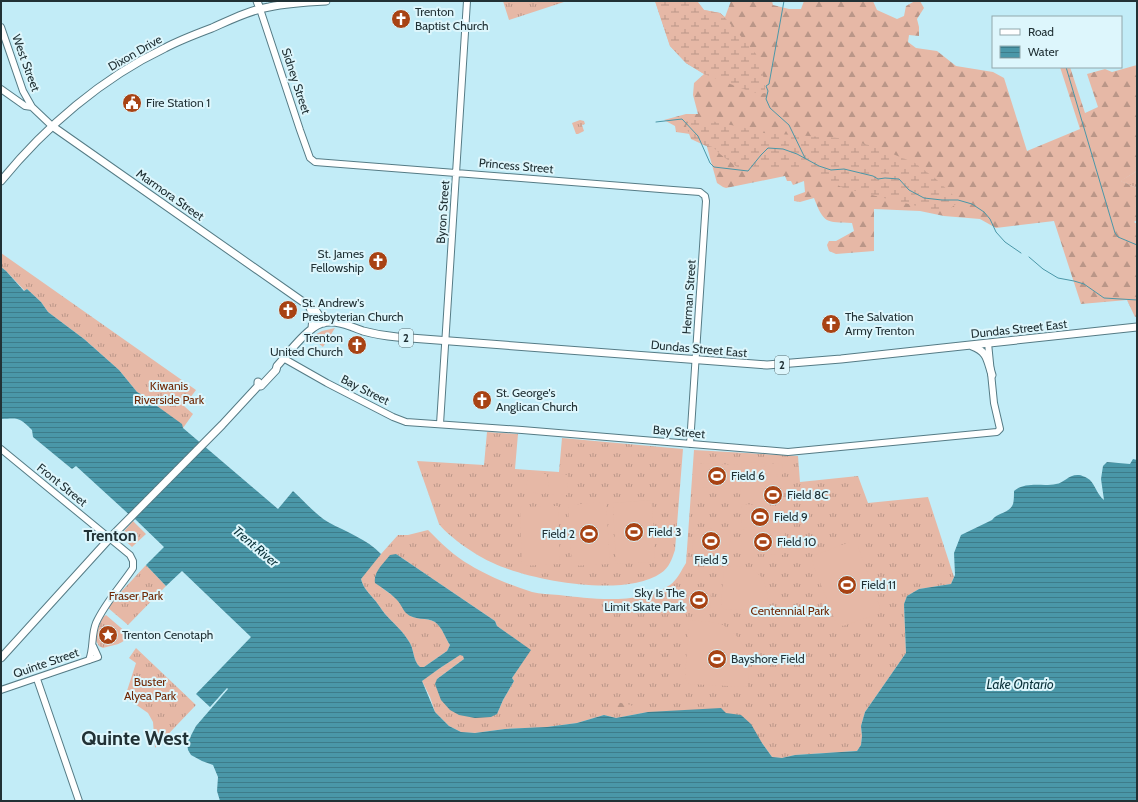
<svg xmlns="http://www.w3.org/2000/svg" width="1138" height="802" viewBox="0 0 1138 802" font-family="Cabin,sans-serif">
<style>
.grass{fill:url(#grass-tufts)}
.forest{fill:url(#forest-firs)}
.wetland{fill:url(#wetland-marsh)}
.pitch{fill:#e6b8a6}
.water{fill:url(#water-rules)}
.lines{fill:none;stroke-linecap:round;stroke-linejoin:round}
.stream{stroke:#4a97a8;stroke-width:1}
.minor-casing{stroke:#557b85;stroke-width:8}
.major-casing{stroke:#557b85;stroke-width:9}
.minor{stroke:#fff;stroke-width:6}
.major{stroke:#fff;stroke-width:7}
.labels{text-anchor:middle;stroke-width:4;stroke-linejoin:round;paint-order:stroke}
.shield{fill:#ddf6fc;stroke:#596c71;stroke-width:1}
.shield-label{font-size:11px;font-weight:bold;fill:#213135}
.poi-label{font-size:12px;fill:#213135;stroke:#ddf6fc;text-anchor:start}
.street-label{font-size:12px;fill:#213135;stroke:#ddf6fc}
.park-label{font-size:12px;fill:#702906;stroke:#ddf6fc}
.water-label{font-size:13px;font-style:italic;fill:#0b3139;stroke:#ddf6fc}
.district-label{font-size:16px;font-weight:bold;fill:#213135;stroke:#ddf6fc}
.town-label{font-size:20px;font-weight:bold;fill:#213135;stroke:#ddf6fc}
</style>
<defs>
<pattern id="grass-tufts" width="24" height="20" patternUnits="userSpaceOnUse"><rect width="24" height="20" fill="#e6b8a6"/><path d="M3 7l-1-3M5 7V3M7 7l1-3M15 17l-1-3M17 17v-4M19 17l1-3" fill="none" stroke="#ba9688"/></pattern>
<pattern id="forest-firs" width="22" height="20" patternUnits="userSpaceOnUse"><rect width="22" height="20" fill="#e6b8a6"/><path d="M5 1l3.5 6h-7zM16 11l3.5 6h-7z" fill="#ba9688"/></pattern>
<pattern id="wetland-marsh" width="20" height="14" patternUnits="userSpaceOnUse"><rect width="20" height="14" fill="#e6b8a6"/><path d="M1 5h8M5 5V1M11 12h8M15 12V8" fill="none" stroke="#ba9688"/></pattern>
<pattern id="water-rules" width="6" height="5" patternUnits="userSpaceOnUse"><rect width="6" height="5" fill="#4a97a8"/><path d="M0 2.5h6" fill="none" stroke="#3d7c8a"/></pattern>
</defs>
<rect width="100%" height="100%" fill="#c2ecf7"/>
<path class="grass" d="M503,1H567L509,20Z
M580,120L584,121L585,124L582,125L584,131L578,134H576L572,123Z
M1137,171V188L1120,181Z
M1,253L196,390L184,406L193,414L183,428L148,398L137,392L119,370L84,339L48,312L41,302L27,289L25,291L6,271L1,267Z
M335,328L323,347L311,337L322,331Z
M487,432L518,434L515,469L559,472L562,438L683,449L675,550C672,559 669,568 661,573C625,598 531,581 493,563C477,556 450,538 439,524L417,461L484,465Z
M694,450L798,456L800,482L858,476L868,503L928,497L954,577L951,584L919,589L907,596L904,604L906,653L865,712L861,726L862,736L861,745L857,751L795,755L782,758L772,757L762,743L648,712L616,718L604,715L577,723L547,727L505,729L475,733L461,732L449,726L435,712L430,697L422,681L425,678L461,654L464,656V659L437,679L497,714L503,700L514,681L512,678L530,650L497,626L495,621L396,554L382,588C389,593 396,597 401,604C403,606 404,610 406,612C413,621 427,617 435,622C443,627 445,638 450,645L447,651L424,667H420C412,660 415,649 408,640C402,630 393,623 385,614C381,609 377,602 372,597C367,591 363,587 361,579L364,573L398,535H408L428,530C441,543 454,556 470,565C488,576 512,586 532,592C540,594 550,594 559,595C593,599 639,605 670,585C677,580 681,571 686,563Z
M133,521L146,534L132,547L120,536Z
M146,565L166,586L128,625L107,607Z
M106,615L127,633C127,645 112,645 103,648L99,646L95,639C98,631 99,619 106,615Z
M136,648L196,705L155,748L153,722L148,713L125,697L136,663L129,658Z"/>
<path class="forest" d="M655,1H697L704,10L720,13L725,17L731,1H772L773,5L789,9H801L804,1H873L877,10L897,19L904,16L906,6L915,1H920L924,8L917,19L919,27V36L909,35L908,42L916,48L937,51L956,66L993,72L1004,78L1027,151L1080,129L1060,67H1070L1085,113L1098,107L1087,74L1105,69L1112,72L1137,65V171L1121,181L1137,188V220L1134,222L1137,224V316L1135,317L1127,300L1081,304L1054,221L996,228L980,219L944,216L920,211L874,209V251L836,254L829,251L827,245L829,241H836L854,231L852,223C826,222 824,224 814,198L800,202L794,201V196L805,192L804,181L793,185L791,181H787L785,176L726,188L723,187L717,183L704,136L676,132L675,126L664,120L686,114H698L693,95L694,83L704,74L686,63L670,46Z
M616,702L631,705L637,711L618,713H612L610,706Z"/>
<path class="wetland" d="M655,1H697L704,10L720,13L727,20L756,54L765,82V93L760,94L746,90L704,74L686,63L670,46Z
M691,117L741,127L764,133L838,138L873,146L915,163L936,179L955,197L956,204L948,210L929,209L843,188L808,168L737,167L720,154L713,147L706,146L691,139L686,126Z"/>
<path class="pitch" d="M742,462L765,463L763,500L740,499Z
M696,463L739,465L738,489L694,487Z
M766,463L783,464L782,475L765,474Z
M528,473L547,474L545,494L526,492Z
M549,474L568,475L567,495L548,494Z
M765,476L782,477V488L765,487Z
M765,489L781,490V501L764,500Z
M652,500L655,562L616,564L613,503Z
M606,502L610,564L572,566L568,505Z
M742,504L780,506L779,529L741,527Z
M558,506L560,564L522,566L520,507Z
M694,528L731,530L729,554L692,552Z
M742,529L785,531L784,555L741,553Z
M850,542L858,546L880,608L878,614L843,626L836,623L812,562L815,555Z
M724,566C743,566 764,567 767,592C768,597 766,604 766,610L724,609L721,606Z
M687,589L711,590L710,611L686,609Z
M689,620C699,621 710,621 720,624C724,625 727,628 730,630C749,644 749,667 748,687L689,684L685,678Z"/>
<path class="water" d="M1,267L6,271L24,291L27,289L41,302L48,312L84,339L119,370L137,392L148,398L157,406L182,424L183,428L278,509L293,491C304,501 316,515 328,522C346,532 367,539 381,554L361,579C363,587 367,591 372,597C377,602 381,609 385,614C393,623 402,630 408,640C415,649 412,660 420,667H424L447,651L450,645C445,638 443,628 435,622C427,617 414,621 406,613C402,609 401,603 395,598C389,592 382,588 375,583C373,572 384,563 390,555L396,554L495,621L497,626L531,650L512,678L514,681L503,700L497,714L491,717L475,718L459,715L450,710L441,700L435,684L437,679L464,659L463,656L460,655L440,668L422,681L435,712L449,726L461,732L475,733L505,729L547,727L577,723L604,715L616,718L648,712L721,708L726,713L741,715L751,724L762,743L772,757L782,758L795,755L857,751L861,745L862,736L861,726L865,712L906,653L904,604L907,596L919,589L951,584L955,575L954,553L961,535L992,520C998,512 1009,514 1013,504C1014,501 1014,495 1014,491C1026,481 1043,487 1056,484C1064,483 1069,474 1079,475C1081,475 1085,477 1087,478C1095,482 1096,494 1104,500L1101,479L1103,466L1107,462L1130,464L1133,459L1137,460V801H220L217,791L218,777L213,765L202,761L191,755L188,750L187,743L196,726L228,689L227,688L210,707L196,694L251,637L182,571L166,586L146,565L164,547L135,519H134L76,466L72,469L33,437L32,430C19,417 19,418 1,419Z"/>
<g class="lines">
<path class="stream" d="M784,1L769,84L766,86L768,91L766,99L770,108L789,125L805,158
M1066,67L1115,233L1118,237L1137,245
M656,122L682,119L698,136L710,163L714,167L748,171L761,155L768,148L783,149L797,154L819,166L831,170L844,169L873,176L878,179L885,178L899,179L909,190L924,198L942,200H958L972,204L984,212L990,219L996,232L1005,242L1021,253
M1029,257L1043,269L1058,278L1074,281L1084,284L1104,298L1137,300"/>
<g class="minor-casing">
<path id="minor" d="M260,9L300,130L310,158L315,162L673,190L700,192L705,196L706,201L690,444
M1,27L23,91L32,107
M1,89L25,106L32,107L52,126
M283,358L327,383L393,417L406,422L522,430L788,452L997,432L1000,429L994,403L988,343
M440,424L467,1
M1,449L130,555L133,561V568C121,586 105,603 96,623C91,635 94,648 89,660
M37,679L79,801
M1,690L98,657L93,646"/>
</g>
<g class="major-casing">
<path id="major" d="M257,1L260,9
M52,126L316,311L324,323
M1,181C45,127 102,78 165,48C180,40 196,34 212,28C230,20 250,10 269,7C288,3 307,2 326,1
M310,307L313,318L312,328
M972,346C988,352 987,360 992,375
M258,386H261L276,370L277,366C288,354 299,338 313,328C329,316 347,325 363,331C374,334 386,336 397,337L767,365L841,359L1137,327
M1,658L110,538L222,425L258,386V382"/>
</g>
<use href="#minor" class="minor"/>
<use href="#major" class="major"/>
</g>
<defs>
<g id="church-disc" transform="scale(1)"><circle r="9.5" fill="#a84314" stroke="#ddf6fc"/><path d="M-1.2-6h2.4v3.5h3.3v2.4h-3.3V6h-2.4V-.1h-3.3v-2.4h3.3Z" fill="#fff"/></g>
<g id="civic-disc" transform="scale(1)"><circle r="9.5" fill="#a84314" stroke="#ddf6fc"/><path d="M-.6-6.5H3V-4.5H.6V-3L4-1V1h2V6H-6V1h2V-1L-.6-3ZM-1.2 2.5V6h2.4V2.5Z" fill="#fff"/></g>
<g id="stadium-disc" transform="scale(1)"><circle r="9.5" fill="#a84314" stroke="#ddf6fc"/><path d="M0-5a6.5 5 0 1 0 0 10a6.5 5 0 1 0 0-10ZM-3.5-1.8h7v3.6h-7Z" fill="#fff"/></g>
<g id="sight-disc" transform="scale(1)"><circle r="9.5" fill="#a84314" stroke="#ddf6fc"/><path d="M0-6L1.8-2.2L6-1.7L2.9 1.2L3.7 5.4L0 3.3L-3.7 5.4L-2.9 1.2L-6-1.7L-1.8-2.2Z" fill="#fff"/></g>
</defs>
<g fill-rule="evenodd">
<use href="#church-disc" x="401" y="19"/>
<use href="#civic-disc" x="132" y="103"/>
<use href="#church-disc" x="378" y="261"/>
<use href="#church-disc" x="288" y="310"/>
<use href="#church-disc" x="831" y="324"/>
<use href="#church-disc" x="357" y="345"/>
<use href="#church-disc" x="482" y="400"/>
<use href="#stadium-disc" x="717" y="476"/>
<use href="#stadium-disc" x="773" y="495"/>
<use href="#stadium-disc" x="760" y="517"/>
<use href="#stadium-disc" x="634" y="532"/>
<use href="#stadium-disc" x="589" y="534"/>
<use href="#stadium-disc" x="711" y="541"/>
<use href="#stadium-disc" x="763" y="542"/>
<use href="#stadium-disc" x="847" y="585"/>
<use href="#stadium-disc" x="699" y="600"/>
<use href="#sight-disc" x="108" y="635"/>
<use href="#stadium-disc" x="717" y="659"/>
</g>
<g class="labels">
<g class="shield">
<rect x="399" y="329" width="14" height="18" rx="3"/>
<rect x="775" y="356" width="14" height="18" rx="3"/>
</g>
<g class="shield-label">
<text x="406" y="342">2</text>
<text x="782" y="369">2</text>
</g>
<g class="poi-label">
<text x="415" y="16">Trenton<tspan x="415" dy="14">Baptist Church</tspan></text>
<text x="146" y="107">Fire Station 1</text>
<text x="364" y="258" text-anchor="end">St. James<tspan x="364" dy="14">Fellowship</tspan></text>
<text x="302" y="307">St. Andrew's<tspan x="302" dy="14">Presbyterian Church</tspan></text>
<text x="845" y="321">The Salvation<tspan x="845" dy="14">Army Trenton</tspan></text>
<text x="343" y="342" text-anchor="end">Trenton<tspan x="343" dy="14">United Church</tspan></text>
<text x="496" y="397">St. George's<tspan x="496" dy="14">Anglican Church</tspan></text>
<text x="731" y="480">Field 6</text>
<text x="787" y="499">Field 8C</text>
<text x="774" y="521">Field 9</text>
<text x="648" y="536">Field 3</text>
<text x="575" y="538" text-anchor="end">Field 2</text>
<text x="777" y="546">Field 10</text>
<text x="711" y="564" text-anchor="middle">Field 5</text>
<text x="861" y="589">Field 11</text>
<text x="685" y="597" text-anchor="end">Sky Is The<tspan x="685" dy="14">Limit Skate Park</tspan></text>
<text x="122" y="639">Trenton Cenotaph</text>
<text x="731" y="663">Bayshore Field</text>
</g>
<g class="street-label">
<text transform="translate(135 53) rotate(-30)" y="4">Dixon Drive</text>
<text transform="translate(26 63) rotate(70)" y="4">West Street</text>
<text transform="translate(296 81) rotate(72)" y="4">Sidney Street</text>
<text transform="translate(516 166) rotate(5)" y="4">Princess Street</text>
<text transform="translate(170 195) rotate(35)" y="4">Marmora Street</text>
<text transform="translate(443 212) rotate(-86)" y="4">Byron Street</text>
<text transform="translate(689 297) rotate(-86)" y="4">Herman Street</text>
<text transform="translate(1019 329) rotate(-6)" y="4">Dundas Street East</text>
<text transform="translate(699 349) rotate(5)" y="4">Dundas Street East</text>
<text transform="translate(365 390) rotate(27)" y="4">Bay Street</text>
<text transform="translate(679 432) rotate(5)" y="4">Bay Street</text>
<text transform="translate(62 485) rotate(39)" y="4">Front Street</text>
<text transform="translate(46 663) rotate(-19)" y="4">Quinte Street</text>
</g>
<g class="park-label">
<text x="169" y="390">Kiwanis<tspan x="169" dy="14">Riverside Park</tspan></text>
<text x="136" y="600">Fraser Park</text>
<text x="790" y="615">Centennial Park</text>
<text x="150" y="686">Buster<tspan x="150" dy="14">Alyea Park</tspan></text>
</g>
<g class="water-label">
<text transform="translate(256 546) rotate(40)" y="5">Trent River</text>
<text x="1020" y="689">Lake Ontario</text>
</g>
<g class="district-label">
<text x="110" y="541">Trenton</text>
</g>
<g class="town-label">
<text x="135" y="745">Quinte West</text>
</g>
</g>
<rect width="1138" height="802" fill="none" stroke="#213135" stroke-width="4"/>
<rect x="992" y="16" width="130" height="52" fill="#ddf6fc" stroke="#92a7ac"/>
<rect x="1000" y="29" width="20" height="6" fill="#ffffff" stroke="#92a7ac"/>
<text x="1028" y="36" font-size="12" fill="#213135">Road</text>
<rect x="1000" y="46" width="20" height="12" fill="url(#water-rules)" stroke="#92a7ac"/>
<text x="1028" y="56" font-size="12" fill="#213135">Water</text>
</svg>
